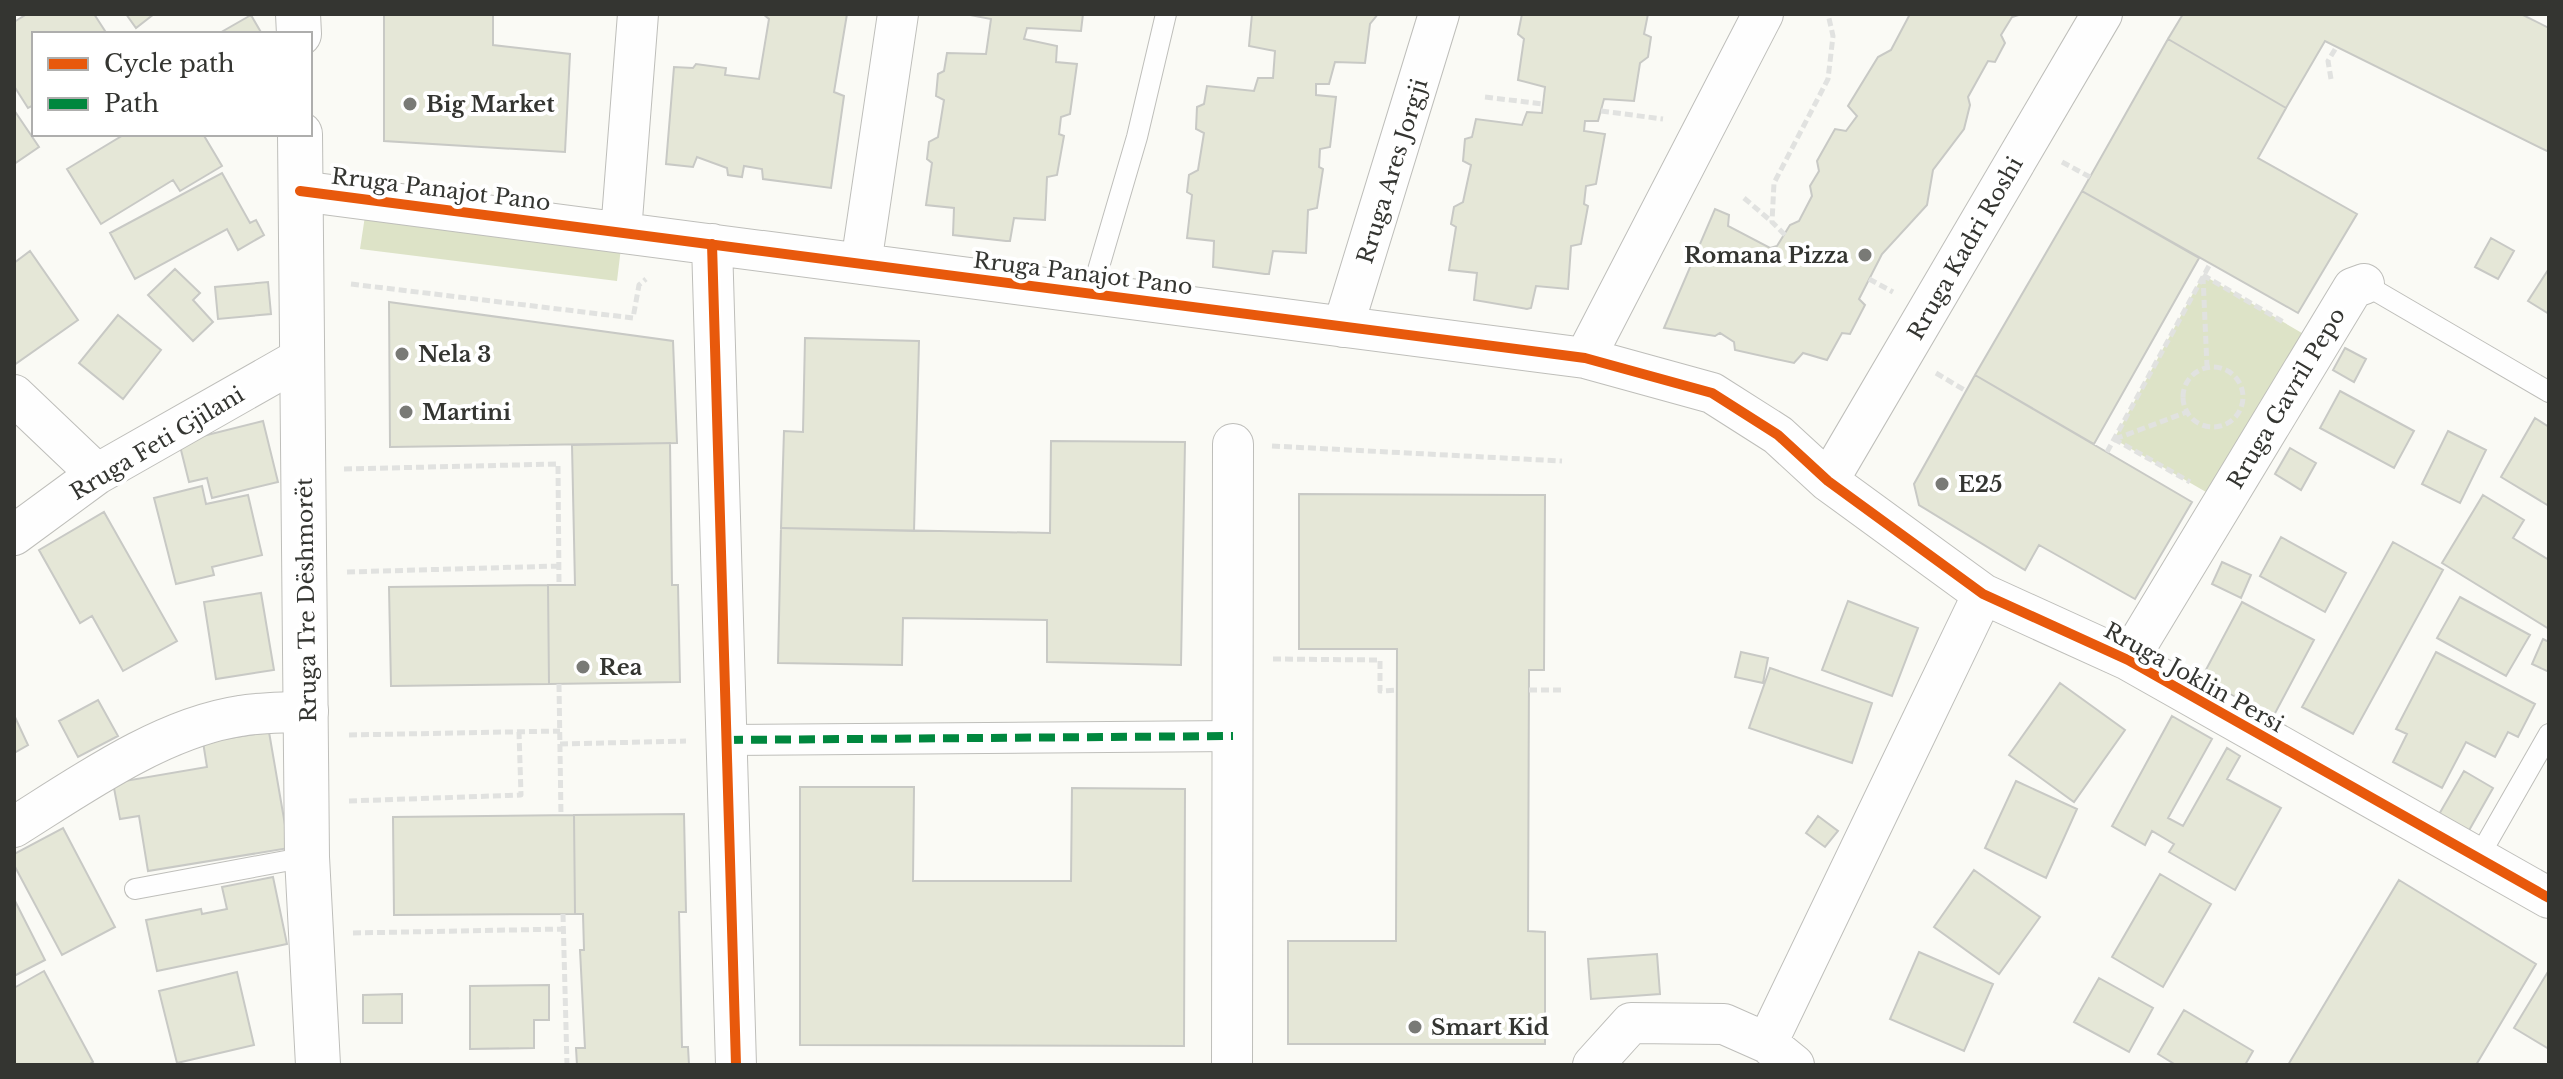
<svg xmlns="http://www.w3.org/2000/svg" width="2563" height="1079" viewBox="0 0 2563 1079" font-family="'Libre Baskerville',serif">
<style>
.green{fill:#dde3c7}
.building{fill:#e5e7d7;stroke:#c8c9c5;stroke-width:2}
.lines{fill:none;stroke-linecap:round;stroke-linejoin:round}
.service-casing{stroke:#bebeba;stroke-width:22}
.pedestrian-casing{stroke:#bebeba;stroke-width:32}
.minor-casing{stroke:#bebeba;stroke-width:42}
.secondary-casing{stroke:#bebeba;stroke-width:46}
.path{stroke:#e1e2e0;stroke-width:5;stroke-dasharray:8 4;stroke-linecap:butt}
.service{stroke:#fefefe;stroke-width:20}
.pedestrian{stroke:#fefefe;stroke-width:30}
.minor{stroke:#fefefe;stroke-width:40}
.secondary{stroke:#fefefe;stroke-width:44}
.quiet{stroke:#00873e;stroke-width:8;stroke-dasharray:16 8;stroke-linecap:butt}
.cycleway-casing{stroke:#fff;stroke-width:15}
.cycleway{stroke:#e8590c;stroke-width:10}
.poi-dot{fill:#797a76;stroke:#fff;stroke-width:3}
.labels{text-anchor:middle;stroke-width:8;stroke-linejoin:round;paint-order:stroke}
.poi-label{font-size:22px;font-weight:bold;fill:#343531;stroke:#fff;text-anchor:start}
.street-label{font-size:22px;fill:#343531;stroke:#fff}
</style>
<rect width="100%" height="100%" fill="#fafaf5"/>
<path class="green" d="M365,216L621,248L617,281L360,249Z
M2203,275L2307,336L2213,496L2114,439Z"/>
<path class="building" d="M27,14H94L107,34H34V105L28,108L14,86V22Z
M126,14H154L136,28Z
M384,14H493V45L570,54L565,152L384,141Z
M763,14H847L834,92L844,96L831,188L763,179L762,169L744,166L742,177L728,175L727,168L697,157L693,167L666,164L674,67L693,68L696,64L726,68L725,75L759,79L769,19Z
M965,14H1083L1081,31L1027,28L1024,39L1057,46L1056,62L1077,64L1070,114L1061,117L1059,134L1064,136L1057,175L1047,177L1045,220L1014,218L1010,241H1006L953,235L954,208L926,205L932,163L927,159L929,142L938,137L944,100L936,96L938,74L944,71L947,53L986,54L991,19Z
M1252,14H1378L1370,24L1365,63L1335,62L1329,84H1316V95L1336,97L1330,147L1320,149L1319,167L1323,169L1317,208L1308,210L1306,253L1273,251L1269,274H1265L1213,267L1214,241L1187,238L1192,195L1187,192L1189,175L1198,170L1204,133L1196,129L1197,107L1204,104L1207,86L1254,91L1258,78H1273L1275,51L1249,46Z
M1522,14H1648L1644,34L1651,37L1648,57L1640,63L1634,101L1604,99L1598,121H1585L1584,131L1605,134L1596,184L1586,186L1584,204L1588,206L1581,244L1571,246L1568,289L1536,286L1531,308L1527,309L1474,300L1477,273L1449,270L1456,227L1451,224L1454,207L1463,202L1471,165L1463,161L1465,139L1472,137L1476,119L1522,125L1527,112L1542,113L1545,87L1518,80L1524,39L1518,34Z
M1910,14H2022L2012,17L2001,35L2005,43L1995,62L1988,61L1968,97L1970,105L1964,129L1933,170L1927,205L1882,254L1859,299L1865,305L1850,334L1842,333L1827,360L1803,353L1794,363L1735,350L1734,342L1720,333L1715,336L1664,328L1715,209L1729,215L1728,226L1770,248L1777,246L1790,225L1799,221L1812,196L1810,186L1819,171L1817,161L1835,129L1846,131L1857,116L1848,106L1878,57L1891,50Z
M2183,14H2521L2549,28V152L2325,41L2286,108L2168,39Z
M251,15L262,34H218Z
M2168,39L2286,108L2258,158L2357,214L2298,313L2082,191Z
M14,110L39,147L14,164Z
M125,134H203L222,166L180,191L173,180L101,224L67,169Z
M222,173L250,223L256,220L264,235L238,250L227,229L135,279L110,233Z
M2082,191L2199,258L2094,444L1975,375Z
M2491,238L2514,251L2498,279L2475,267Z
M30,251L78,320L14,365V263Z
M175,269L200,293L193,300L213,322L193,341L148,295Z
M2548,270L2549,271V314L2528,301Z
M268,282L271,314L218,319L215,287Z
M389,302L673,341L677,443L390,447Z
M118,315L161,350L123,399L79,363Z
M805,338L919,341L914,531L781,528L784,431L803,432Z
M2345,348L2366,359L2354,382L2333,370Z
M1975,375L2192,502L2135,599L2039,545L2025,570L1919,505L1914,484Z
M2340,391L2414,431L2394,468L2320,428Z
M2535,418L2549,427V506L2501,477Z
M263,421L278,482L212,498L207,478L189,482L179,442Z
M2448,431L2486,450L2460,503L2422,484Z
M1051,441L1185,442L1181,665L1047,662V620L903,618L902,665L778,663L781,528L1050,533Z
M670,443L672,585H678L680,682L549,684L548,585H575L572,445Z
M2290,448L2316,463L2301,490L2275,474Z
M202,486L206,504L248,495L262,555L212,567L214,575L176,584L154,498Z
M1299,494L1545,495L1544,670H1529L1528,931L1545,932V1044H1288V941H1396L1397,649H1299Z
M2483,495L2524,520L2513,538L2549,560V629L2442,563Z
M104,512L177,641L123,671L92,616L80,623L39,550Z
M2281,537L2346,573L2325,612L2260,576Z
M2393,542L2443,570L2353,734L2302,707Z
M2222,562L2251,575L2241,598L2212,584Z
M548,585L549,684L391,686L389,587Z
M261,593L274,670L216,679L204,602Z
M2460,597L2530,635L2506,676L2437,638Z
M1848,601L1918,628L1892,696L1822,670Z
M2242,602L2314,640L2273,717L2201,679Z
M2543,639L2549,642V672L2532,664Z
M1741,652L1768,658L1763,683L1735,677Z
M2436,652L2535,704L2518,737L2508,732L2495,757L2466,742L2442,788L2393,762L2407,734L2396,729Z
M1770,668L1872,703L1852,763L1749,728Z
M2060,683L2125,730L2074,802L2009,755Z
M98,700L118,736L78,757L59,721Z
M14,715L28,745L14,753Z
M2172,716L2212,739L2168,818L2183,826L2227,748L2240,756L2227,779L2281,808L2235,890L2169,852L2174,844L2152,831L2145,845L2112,826Z
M269,732L289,848L148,871L139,816L120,819L113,783L207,767L203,742Z
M2464,771L2493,788L2459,848L2430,830Z
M2016,781L2077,809L2046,878L1985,848Z
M800,787H914L913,881H1071L1072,788L1185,789L1184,1046L800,1045Z
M684,814L686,912H679L682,1047H688L689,1065H577L576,1048H585L580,950H584L583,914H575L574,815Z
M574,815L575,914L394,915L393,817Z
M1818,816L1838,831L1825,847L1806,833Z
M63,828L115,927L62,955L14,865V854Z
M1974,870L2040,917L1999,974L1934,927Z
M2160,874L2211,904L2163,987L2112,957Z
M273,877L287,944L157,971L146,920L201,909L202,914L227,909L222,887Z
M2399,880L2536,964L2476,1065H2288Z
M14,899L45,960L14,976Z
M1919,952L1993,984L1964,1051L1890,1019Z
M1657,954L1660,994L1591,999L1588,959Z
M2549,970V1049L2514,1028Z
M44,971L93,1062L88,1065H14V988Z
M237,972L254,1045L177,1063L159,991Z
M2099,978L2153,1008L2129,1052L2074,1022Z
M549,985V1020H534V1048L470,1049V986Z
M402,994V1023H363V995Z
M2184,1010L2253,1051L2245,1065H2176L2158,1054Z"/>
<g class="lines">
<g class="service-casing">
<path id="service" d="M2364,284L2549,392
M1091,294L1137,137L1166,14
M2478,858L2549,734
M135,889L307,857"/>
</g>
<g class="pedestrian-casing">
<path id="pedestrian" d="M727,740L1233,736"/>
</g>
<g class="minor-casing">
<path id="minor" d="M300,191L1585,358L1712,393L1778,435L1828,481L1983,594L2128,660L2549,898
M621,232L638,14
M712,244L736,1065
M861,264L898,14
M1343,327L1439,14
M1585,358L1763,14
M14,395L97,474
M1828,481L2102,14
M14,535L97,474L303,357
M2128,660L2353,288L2364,284
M14,827C81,785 161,728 240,716C262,712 285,713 308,711
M1767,1043L1983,594
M1232,1065L1233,444
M1593,1065L1631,1023L1724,1024L1767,1043L1794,1065"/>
</g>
<g class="secondary-casing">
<path id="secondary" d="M298,14L299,34
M300,134L307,857L318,1065"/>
</g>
<path class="path" d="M2331,79L2328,61L2337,46
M1485,97L1543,104
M1601,111L1663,119
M2062,162L2090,177
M1744,198L1771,221
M1785,235L1772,222L1774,183L1828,79L1833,36L1828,14
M2203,275L2285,323
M2203,276L2207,367
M1869,279L1893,292
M351,284L633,318L639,285L646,279
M2183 397a30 30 0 1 1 60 0a30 30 0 1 1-60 0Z
M1936,373L1966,391
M2114,439L2190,482
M2115,439L2187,412
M1272,446L1562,461
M2107,452L2210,264
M344,469L558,464L559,585
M347,572L558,566
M1273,659L1380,660V691L1397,690
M559,684L561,816
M1529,690H1564
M349,735L560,731
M560,744L686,741
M349,801L521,795L519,732
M563,914L567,1065
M353,933L564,929"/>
<use href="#service" class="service"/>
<use href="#pedestrian" class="pedestrian"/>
<use href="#minor" class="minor"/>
<use href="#secondary" class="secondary"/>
<path class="quiet" d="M727,740L1233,736"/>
<g class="cycleway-casing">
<path id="cycleway" d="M300,191L1585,358L1712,393L1778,435L1828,481L1983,594L2128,660L2549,898
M712,244L736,1065"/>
</g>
<use href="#cycleway" class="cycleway"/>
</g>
<g class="poi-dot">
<circle cx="410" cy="104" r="8"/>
<circle cx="1865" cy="255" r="8"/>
<circle cx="402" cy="354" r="8"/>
<circle cx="406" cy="412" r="8"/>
<circle cx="1942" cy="484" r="8"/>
<circle cx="583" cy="667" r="8"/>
<circle cx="1415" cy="1027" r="8"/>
</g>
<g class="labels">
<g class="poi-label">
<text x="426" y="112">Big Market</text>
<text x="1849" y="263" text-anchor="end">Romana Pizza</text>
<text x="418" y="362">Nela 3</text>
<text x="422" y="420">Martini</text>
<text x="1958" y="492">E25</text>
<text x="599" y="675">Rea</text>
<text x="1431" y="1035">Smart Kid</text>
</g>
<g class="street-label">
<text transform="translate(1392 171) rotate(-73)" y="8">Rruga Ares Jorgji</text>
<text transform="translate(441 189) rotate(7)" y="8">Rruga Panajot Pano</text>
<text transform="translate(1965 248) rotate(-60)" y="8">Rruga Kadri Roshi</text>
<text transform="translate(1083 273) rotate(7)" y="8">Rruga Panajot Pano</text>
<text transform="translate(2286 398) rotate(-59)" y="8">Rruga Gavril Pepo</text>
<text transform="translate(157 443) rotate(-31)" y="8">Rruga Feti Gjilani</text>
<text transform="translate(306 600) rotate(-91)" y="8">Rruga Tre Dëshmorët</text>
<text transform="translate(2194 677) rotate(29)" y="8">Rruga Joklin Persi</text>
</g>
</g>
<rect width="2563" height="1079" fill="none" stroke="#343531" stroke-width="32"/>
<rect x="32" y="32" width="280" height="104" fill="#ffffff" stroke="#aeaead" stroke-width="2"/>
<rect x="48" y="58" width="40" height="12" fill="#e8590c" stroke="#aeaead" stroke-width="2"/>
<text x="104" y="72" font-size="24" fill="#343531">Cycle path</text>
<rect x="48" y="98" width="40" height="12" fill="#00873e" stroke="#aeaead" stroke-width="2"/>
<text x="104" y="112" font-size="24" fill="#343531">Path</text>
</svg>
